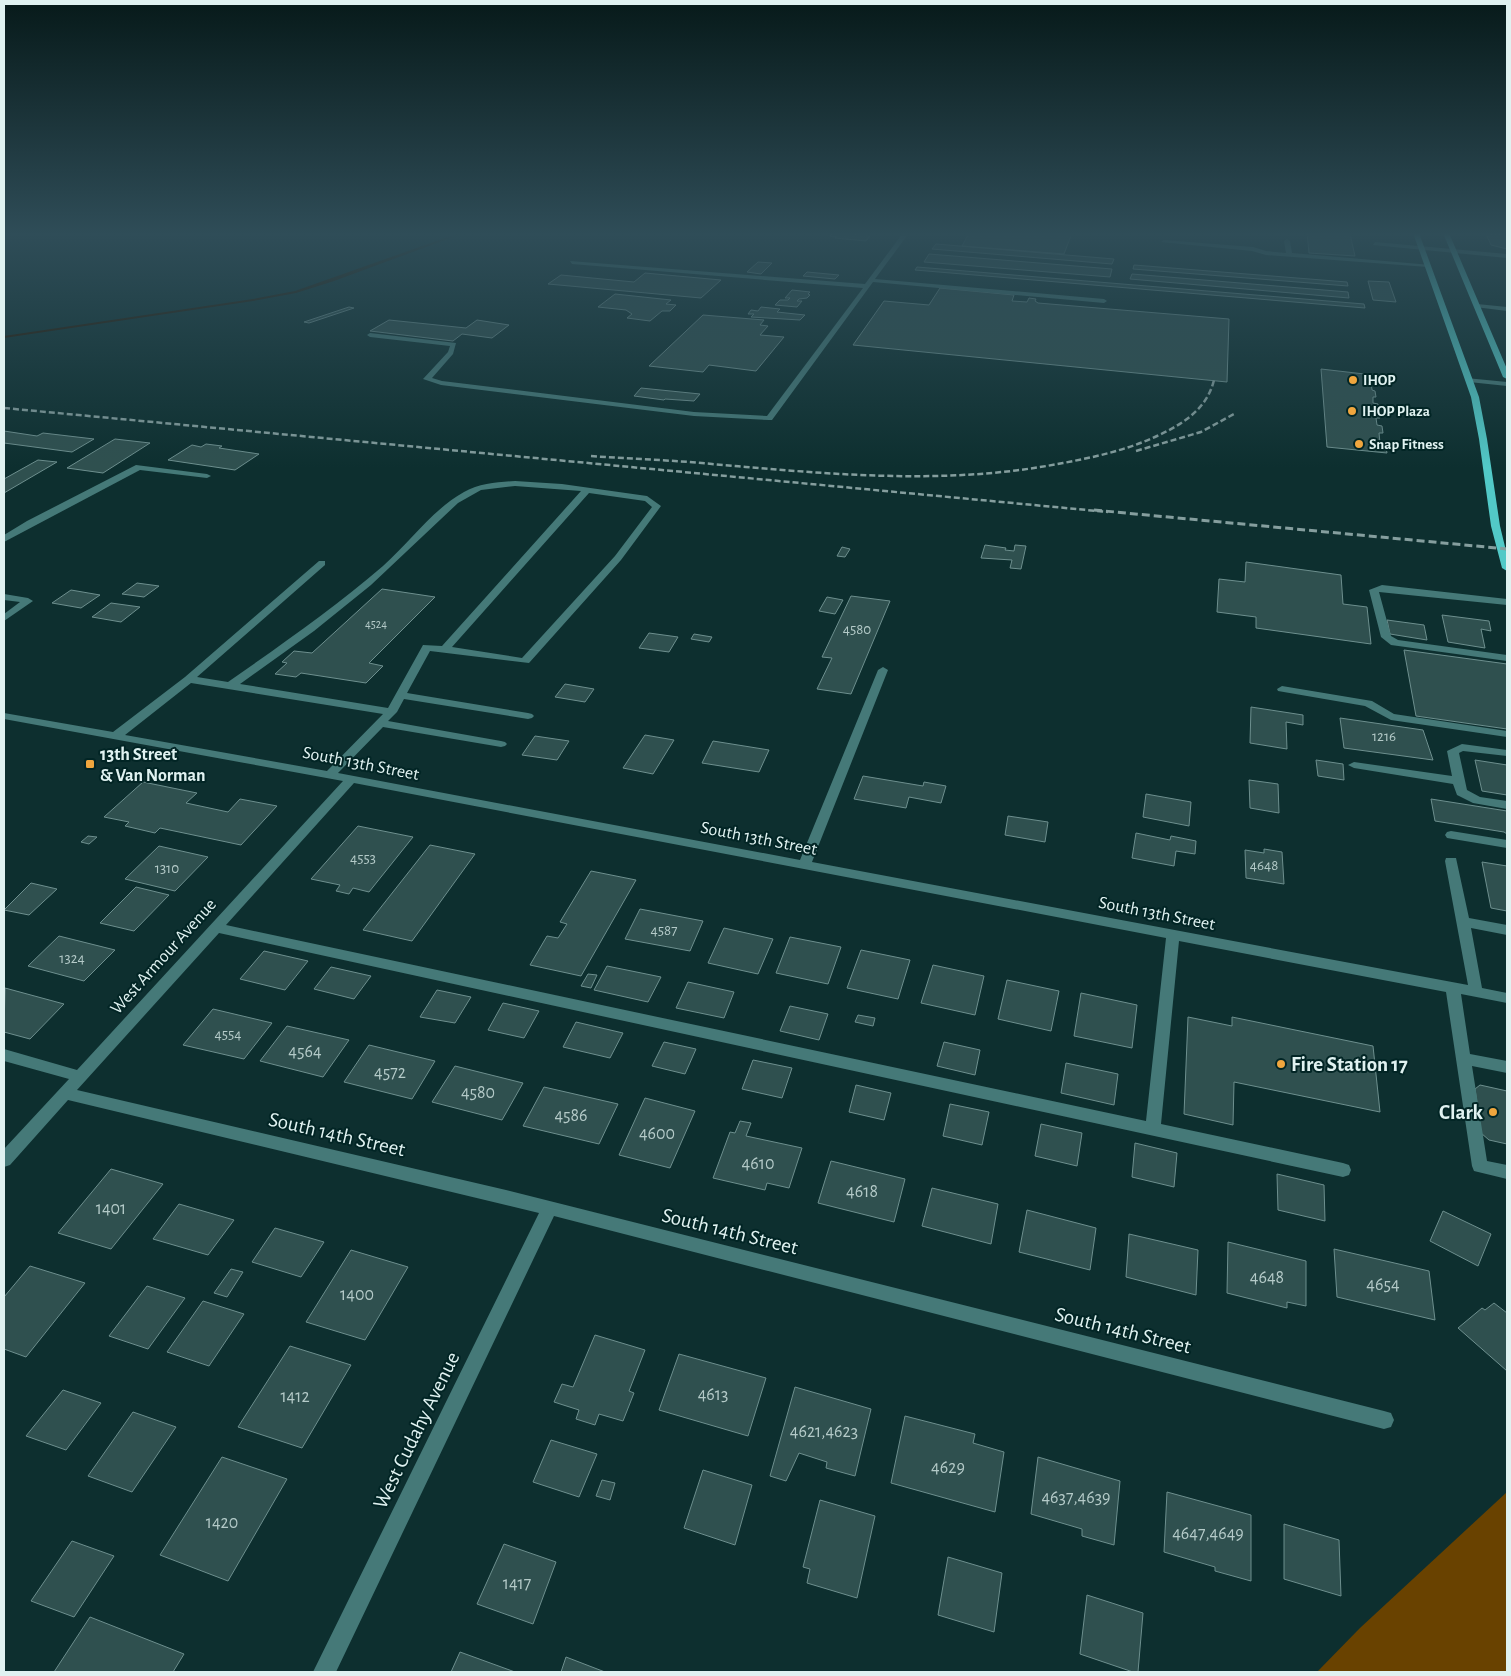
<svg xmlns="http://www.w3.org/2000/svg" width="1511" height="1676" viewBox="0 0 1511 1676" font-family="'Alegreya Sans',sans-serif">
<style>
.green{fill:#694200}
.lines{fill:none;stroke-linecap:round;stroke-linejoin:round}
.stream{fill:#261400;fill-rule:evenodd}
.building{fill:#2f504f;stroke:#6d8f8e}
.minor{fill:#457978;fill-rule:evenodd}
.major{fill:#52c9c7;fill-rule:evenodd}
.rail-far1{stroke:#859e9e;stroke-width:2.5;stroke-dasharray:6 3;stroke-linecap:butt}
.rail{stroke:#859e9e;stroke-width:3;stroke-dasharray:8 4;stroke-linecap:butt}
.poi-dot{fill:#f0a63e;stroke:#022525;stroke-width:2}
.labels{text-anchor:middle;stroke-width:4;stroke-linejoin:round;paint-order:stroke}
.far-number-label{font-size:12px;fill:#b4cac8}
.far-poi-label{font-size:15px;font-weight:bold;fill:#e0f2f1;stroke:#022525;text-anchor:start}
.number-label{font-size:15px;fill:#b4cac8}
.poi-label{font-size:18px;font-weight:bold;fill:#e0f2f1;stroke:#022525;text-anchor:start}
.street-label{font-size:18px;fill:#e0f2f1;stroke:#022525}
.near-number-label{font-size:18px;fill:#b4cac8}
.near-poi-label{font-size:21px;font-weight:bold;fill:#e0f2f1;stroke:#022525;text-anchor:start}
.near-street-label{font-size:21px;fill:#e0f2f1;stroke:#022525}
</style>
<rect width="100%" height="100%" fill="#0d2f2f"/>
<path class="green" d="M1507,1492V1672H1317L1360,1628Z"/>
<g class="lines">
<path class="stream" d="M459,233H464L334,281L296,293L253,301L4,338V336L253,299L295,291Z"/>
</g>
<path class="building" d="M833,233H844L870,236L866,241L835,238L836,237L830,236Z
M969,233H1072L1064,254L962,246Z
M1307,233L1350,234L1355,256L1309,253Z
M1486,234L1507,235V249L1491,245Z
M936,244L1114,259L1112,264L932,249Z
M929,254L1112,269L1110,277L924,262Z
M758,262L772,263L761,274L747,272Z
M1134,265L1347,282L1348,286L1133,269Z
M917,267L1364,304L1365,308L915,270Z
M807,272L839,275L835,279L803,276Z
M645,273L721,280L701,298L548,284L561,275L634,282Z
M1132,274L1348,292L1349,298L1130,279Z
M1368,281L1389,282L1396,302L1373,300Z
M940,288L1014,295L1012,301L1027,302L1029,298L1036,299L1035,301L1038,303L1229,319L1227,382L853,345L884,301L929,305Z
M792,290L810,292L808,294L810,295L807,298L799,299L797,301H802L797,307L775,305L780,300H788L790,298H785Z
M615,294L671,300L666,304L676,305L670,311H662L650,321L627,318L632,314L626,310L598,307Z
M349,307L354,308L309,323L304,322Z
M761,307L780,309L777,312L805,315L800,320L751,317L754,314H748L751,310L758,311Z
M703,315L764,320L760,325L768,326L760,335L784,337L756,371L709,365L703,372L649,366Z
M389,320L466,328L477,320L509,325L492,338L462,334L453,341L370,331Z
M1321,369L1373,375L1374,382H1371L1372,390L1375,391L1376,397H1373V403L1378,404L1380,418H1376L1377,425L1382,426L1383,433H1379L1380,443H1385L1387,453L1327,447Z
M641,388L700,394L694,401L665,399L664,400L634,396Z
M4,431L37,436L43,433L94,439L72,452L4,443Z
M115,439L150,443L103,473L67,468Z
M206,444L222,446L219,448L259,454L235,470L168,460L192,445L201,447Z
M38,460L57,462L4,493V479Z
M985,545L1006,548L1005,550L1014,551L1015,545L1026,546L1021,569L1010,568L1012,560L981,558Z
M842,547L850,549L845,557L837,556Z
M1246,562L1341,575L1343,604L1367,607L1371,644L1256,628V617L1217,612L1219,579L1245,582Z
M137,583L159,586L144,597L122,594Z
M382,589L435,597L369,663L383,666L366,683L301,673L296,677L275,674L287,663L282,662L294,651L312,653Z
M71,590L100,595L81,608L52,603Z
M851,596L890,601L851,694L817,689L832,658L822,657Z
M827,597L843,600L835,614L819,611Z
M111,603L140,607L121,622L92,617Z
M1442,615L1489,621L1491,631L1481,629L1485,648L1448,642Z
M1387,620L1424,625L1427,640L1390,634Z
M649,633L678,637L669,652L639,648Z
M694,634L712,637L709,642L691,639Z
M1404,650L1507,664V729L1416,716Z
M565,684L594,689L585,702L555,697Z
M1251,707L1303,715V725L1286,722L1287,749L1250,743Z
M1340,718L1423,730L1433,760L1344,748Z
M645,735L674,740L653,774L623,768Z
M535,736L569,741L557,760L522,755Z
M713,741L769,750L759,772L702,763Z
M1316,760L1343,764L1344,780L1318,776Z
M1475,760L1507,765V795L1482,791Z
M863,776L923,786L924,782L946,786L941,803L909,797L906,808L854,799Z
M1249,780L1278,784L1279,813L1250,808Z
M143,782L197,793L186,803L228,812L240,799L277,806L241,845L160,828L155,833L125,826L129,822L104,817Z
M1146,794L1191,802L1189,826L1143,817Z
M1431,799L1507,811V834L1504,832L1435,821Z
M1008,816L1048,822L1045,842L1005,835Z
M358,826L413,837L369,892L353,888L349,894L336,891L340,885L311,879Z
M1136,833L1170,840L1171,836L1196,841L1195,854L1176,851L1174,866L1132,858Z
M88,836L97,837L89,844L81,842Z
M430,845L475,854L412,941L363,930Z
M159,846L208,857L175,891L125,879Z
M1264,849L1282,852L1284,884L1246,878L1245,850L1264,853Z
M1482,862L1507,866V911L1491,908Z
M591,871L636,880L581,976L530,965L547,936L558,938L567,924L560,922Z
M31,883L57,889L29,915L4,910Z
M136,887L169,895L134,931L100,923Z
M640,909L703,921L690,951L625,939Z
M724,928L773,939L758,974L708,963Z
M59,936L115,950L84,981L28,966Z
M790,937L841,947L828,984L776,973Z
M861,950L910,960L898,999L847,988Z
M264,951L308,961L285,990L240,979Z
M933,965L984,976L975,1015L921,1003Z
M607,966L661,977L648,1002L594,990Z
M331,967L371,976L354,999L314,989Z
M588,974L597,975L591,988L581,986Z
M1007,980L1059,991L1051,1031L998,1019Z
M688,982L734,992L724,1018L676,1008Z
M5,988L64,1004L30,1039L4,1032Z
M437,990L471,997L455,1023L420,1017Z
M1081,993L1137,1005L1132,1048L1074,1036Z
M503,1003L539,1011L524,1038L488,1030Z
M790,1006L828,1014L819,1040L780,1031Z
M213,1009L272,1023L244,1059L183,1045Z
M858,1015L875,1018L873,1026L855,1022Z
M1188,1017L1232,1026V1017L1373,1046L1380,1112L1234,1082L1233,1125L1184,1114Z
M576,1022L623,1033L610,1058L563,1047Z
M287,1026L349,1040L323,1077L260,1061Z
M664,1042L696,1049L685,1074L652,1066Z
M944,1042L980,1050L975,1075L937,1066Z
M369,1045L435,1061L412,1099L344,1082Z
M753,1060L792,1068L782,1098L742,1089Z
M1066,1063L1118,1074L1114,1105L1061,1093Z
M455,1066L523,1083L502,1120L432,1102Z
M856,1085L891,1093L884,1120L849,1112Z
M1480,1085L1507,1091V1144L1489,1140L1481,1133L1475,1089Z
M544,1087L618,1104L599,1144L523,1126Z
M645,1098L695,1111L670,1168L619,1155Z
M950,1104L989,1112L982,1145L943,1136Z
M740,1121L751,1123L746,1136L802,1148L789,1188L767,1183L765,1190L713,1178L730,1132L735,1133Z
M1041,1124L1082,1133L1077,1166L1035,1156Z
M1135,1143L1177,1153L1174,1187L1132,1177Z
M831,1161L905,1179L894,1222L818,1203Z
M111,1169L163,1184L111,1249L58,1233Z
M1277,1174L1324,1185L1325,1221L1278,1210Z
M932,1188L998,1204L991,1244L922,1226Z
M179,1204L234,1220L208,1255L153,1239Z
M1027,1210L1096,1228L1090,1270L1019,1252Z
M1443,1211L1491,1234L1478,1266L1430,1241Z
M275,1228L324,1242L301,1277L252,1262Z
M1129,1234L1198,1250L1196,1295L1126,1277Z
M1228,1242L1306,1261V1306L1287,1302V1308L1227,1293Z
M1334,1249L1429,1271L1435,1320L1337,1297Z
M351,1250L408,1267L365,1340L306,1322Z
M30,1266L85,1283L26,1357L4,1349V1297Z
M231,1269L243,1272L227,1297L214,1293Z
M147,1286L185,1298L148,1349L109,1336Z
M203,1301L244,1314L209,1366L167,1352Z
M1494,1303L1507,1313V1371L1458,1328L1482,1308L1485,1310Z
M595,1335L645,1350L629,1391L634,1393L623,1421L599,1414L595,1425L576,1419L579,1410L554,1402L562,1384L573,1387Z
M290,1346L351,1365L302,1448L238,1427Z
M679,1354L766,1378L748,1436L659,1410Z
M795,1387L871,1409L855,1476L826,1468L827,1462L799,1453L786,1481L770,1476Z
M63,1390L101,1403L66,1450L26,1436Z
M133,1412L176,1427L132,1492L88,1476Z
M905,1416L975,1434L973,1443L1004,1452L995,1512L891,1483Z
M551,1440L597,1454L579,1497L533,1482Z
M222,1457L287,1479L228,1581L160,1555Z
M1038,1457L1120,1481L1114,1545L1082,1536V1529L1031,1514Z
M703,1470L752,1485L735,1545L684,1528Z
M602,1480L615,1483L610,1500L596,1496Z
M1167,1492L1251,1515V1581L1215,1571V1567L1164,1552Z
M820,1500L875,1516L857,1598L807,1583L810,1569L803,1567Z
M1284,1524L1339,1540L1341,1596L1284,1579Z
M72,1541L114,1556L74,1617L31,1601Z
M504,1544L556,1562L533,1624L477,1604Z
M948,1557L1002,1573L994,1632L938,1615Z
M1087,1595L1143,1613L1138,1672H1133L1080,1654Z
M90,1617L184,1654L173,1672H54Z
M460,1652L515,1672H451Z
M566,1657L605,1672H561Z"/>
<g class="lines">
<path class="minor" d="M903,233H909L875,279L1104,299L1107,301L1104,303L873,282L772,420H769L694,416L441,385L423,379L448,352L450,346L370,337L367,335L370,333L456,343L453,354L432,378L442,381L694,412L767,416L863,288L572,264L570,261L865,284Z
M1287,239L1290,241L1292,253L1431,265L1428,267L1266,255L1252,251L1161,242L1164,240L1253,247L1266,251L1286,253L1284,241Z
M1375,242L1507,254V258L1373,245Z
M1477,304L1507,307V311L1475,307V305Z
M1466,378L1507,382V386L1469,382H1466Z
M136,465L207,474L211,476L207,478L140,470L4,542V535L27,521Z
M515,481L562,484L647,496L661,506L621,560L529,663L430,651L407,693L528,713L532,714L534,716L532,718L528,719L404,699L397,712L388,721L501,741L505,742L507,744L505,746L501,747L383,727L338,773L800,860L878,670L883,667L888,670L812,862L1468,985L1445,861L1446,858H1456L1469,918L1507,925V935L1471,928L1482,988L1507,993V1003L1461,994L1470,1054L1507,1061V1073L1472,1066L1487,1161L1507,1165V1179L1474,1171L1472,1166L1446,992L1179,941L1161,1124L1343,1163L1349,1165L1351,1170L1349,1175L1343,1177L219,933L77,1090L506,1190L1384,1411L1391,1413L1394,1420L1391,1427L1384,1429L554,1216L336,1672H313L539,1213L68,1100L10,1165L4,1167V1149L69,1079L4,1061V1049L77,1070L343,781L4,719V713L113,732L185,677L319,561H325V565L197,677L228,682C281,645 334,608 383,566C410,542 432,510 464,492C480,483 498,482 515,481ZM515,486L581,491L442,646L423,645L388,708L240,684L314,631L371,585L458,503L481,490ZM589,493L645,501L652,507L615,556L522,658L452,647ZM191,683L383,714L327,771L125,735ZM354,783L1166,938L1146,1121L226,925Z
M1382,585L1507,599V605L1379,592L1391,636L1398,640L1507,655V661L1391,645L1381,637L1369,590Z
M4,594L28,598L33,601L4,621V614L20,602L4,600Z
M1282,686L1372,701L1394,714L1507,731V737L1391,720L1365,706L1278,691L1277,689Z
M1462,744L1507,750V756L1463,751L1459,753L1467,790L1480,797L1507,801V809L1473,803L1457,795L1453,784L1354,768L1348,765L1354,762L1452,776L1447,751Z
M1451,831L1507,840V848L1447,838L1445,835L1447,832Z"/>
<path class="major" d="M1413,233H1419L1479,397L1487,439L1500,526L1507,555V571L1502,568L1491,526L1479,439L1471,397Z
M1443,233H1449L1507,369V379L1503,377Z"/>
<path class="rail-far1" d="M4,408L1108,512
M1136,451L1201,432L1234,414
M591,456C631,459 672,460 712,464C829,474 946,486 1063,463C1095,457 1127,450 1157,436C1183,424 1207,409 1214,380"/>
<path class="rail" d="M1094,510L1507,549"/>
</g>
<linearGradient id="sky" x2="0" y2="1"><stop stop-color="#071a1a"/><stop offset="0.5" stop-color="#2f4d58"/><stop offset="1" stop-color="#2f4d58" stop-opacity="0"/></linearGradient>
<rect width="1511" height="468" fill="url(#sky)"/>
<g class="poi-dot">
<circle cx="1353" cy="380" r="5"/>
<circle cx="1352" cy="411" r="5"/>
<circle cx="1359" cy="444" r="5"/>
<rect x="85" y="759" width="10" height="10" rx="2.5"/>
<circle cx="1281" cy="1064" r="5"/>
<circle cx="1493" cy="1112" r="5"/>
</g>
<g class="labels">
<g class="far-number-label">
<text x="376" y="628">4524</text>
</g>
<g class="far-poi-label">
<text x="1363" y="385">IHOP</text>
<text x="1362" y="416">IHOP Plaza</text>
<text x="1369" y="449">Snap Fitness</text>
</g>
<g class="number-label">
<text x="857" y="634">4580</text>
<text x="1384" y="741">1216</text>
<text x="363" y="863">4553</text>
<text x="1264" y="870">4648</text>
<text x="167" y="873">1310</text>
<text x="664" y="935">4587</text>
<text x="72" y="963">1324</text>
<text x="228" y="1039">4554</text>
</g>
<g class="poi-label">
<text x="100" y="760">13th Street<tspan x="100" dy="21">&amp; Van Norman</tspan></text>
</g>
<g class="street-label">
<text transform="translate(361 763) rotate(11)" y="6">South 13th Street</text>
<text transform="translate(759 838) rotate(11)" y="6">South 13th Street</text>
<text transform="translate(1157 913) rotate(11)" y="6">South 13th Street</text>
<text transform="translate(163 956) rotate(-48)" y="6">West Armour Avenue</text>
</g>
<g class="near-number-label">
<text x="305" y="1057">4564</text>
<text x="390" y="1078">4572</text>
<text x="478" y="1098">4580</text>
<text x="571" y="1121">4586</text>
<text x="657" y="1139">4600</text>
<text x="758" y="1169">4610</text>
<text x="862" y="1197">4618</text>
<text x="111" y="1214">1401</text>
<text x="1267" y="1283">4648</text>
<text x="1383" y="1290">4654</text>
<text x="357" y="1300">1400</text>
<text x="713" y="1400">4613</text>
<text x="295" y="1402">1412</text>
<text x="824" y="1437">4621,4623</text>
<text x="948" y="1473">4629</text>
<text x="1076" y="1503">4637,4639</text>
<text x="222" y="1528">1420</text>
<text x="1208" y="1539">4647,4649</text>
<text x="517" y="1589">1417</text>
</g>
<g class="near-poi-label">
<text x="1291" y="1071">Fire Station 17</text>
<text x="1483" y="1119" text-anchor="end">Clark</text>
</g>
<g class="near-street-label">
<text transform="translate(337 1134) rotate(13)" y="7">South 14th Street</text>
<text transform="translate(730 1231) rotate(14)" y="7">South 14th Street</text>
<text transform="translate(1123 1330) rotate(14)" y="7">South 14th Street</text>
<text transform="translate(416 1430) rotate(-64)" y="7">West Cudahy Avenue</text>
</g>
</g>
<rect width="1511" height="1676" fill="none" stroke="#e0f2f1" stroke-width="10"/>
</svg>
